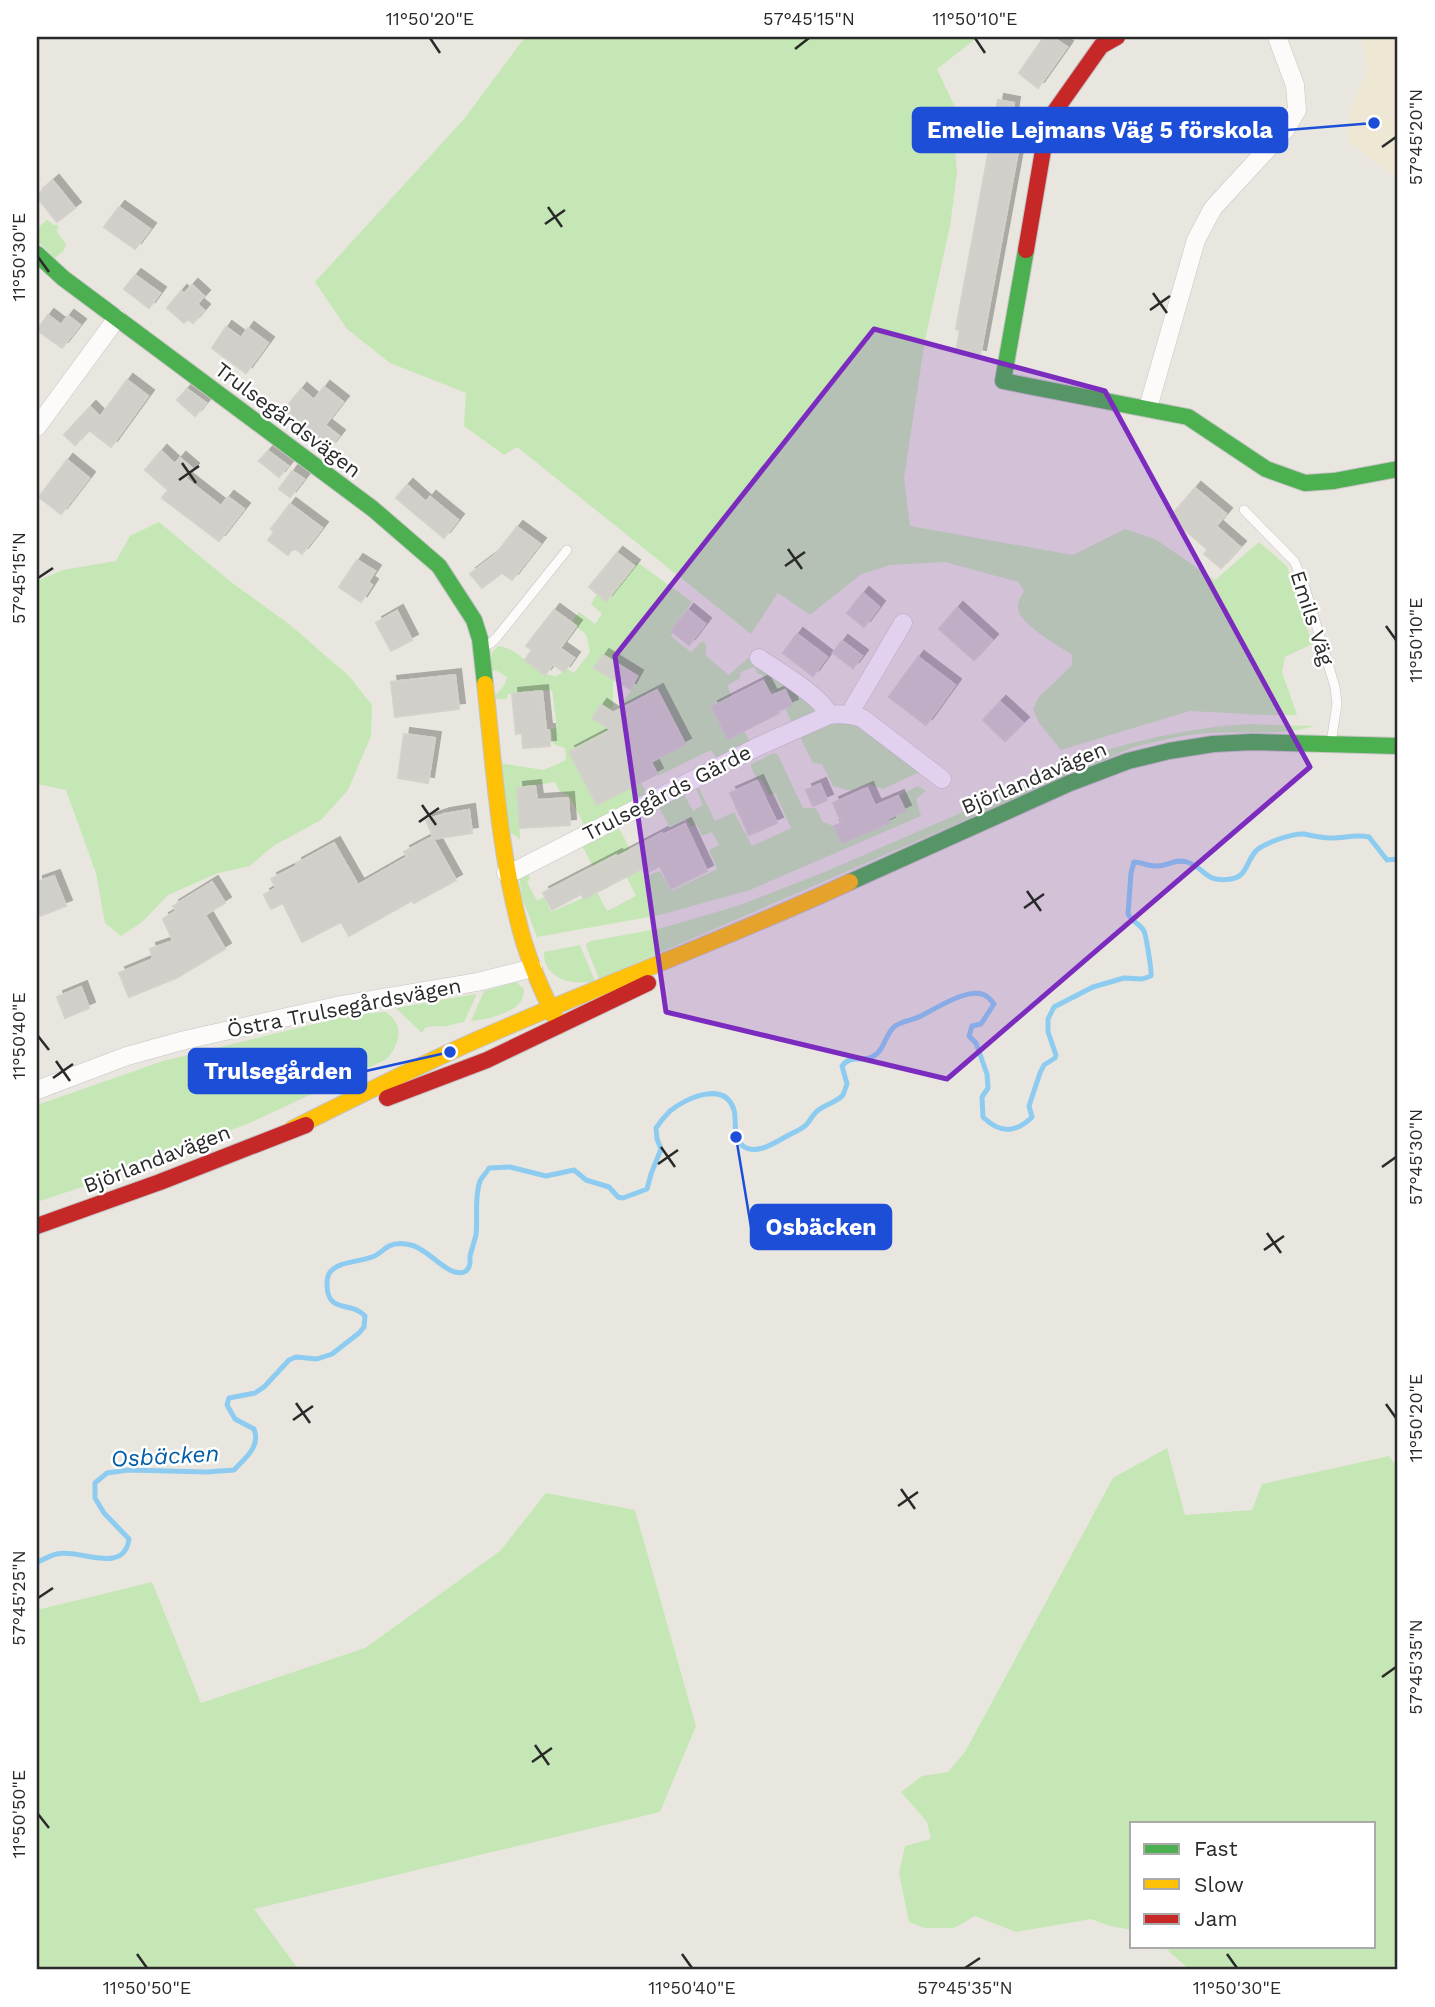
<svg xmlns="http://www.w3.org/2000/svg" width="1435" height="2007" viewBox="0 0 1435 2007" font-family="'Work Sans',sans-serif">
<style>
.education{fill:#ede7d3}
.green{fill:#c5e7b5}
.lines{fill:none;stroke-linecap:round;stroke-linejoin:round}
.stream{stroke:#8dccf0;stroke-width:5}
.building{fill:#d1cfca;stroke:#d4d1cb;stroke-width:2;filter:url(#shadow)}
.lane-casing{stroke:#c6c5c5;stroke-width:10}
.street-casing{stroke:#c6c5c5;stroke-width:19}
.fast-casing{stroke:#c6c5c5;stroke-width:18}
.slow-casing{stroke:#c6c5c5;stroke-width:18}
.jam-casing{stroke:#c6c5c5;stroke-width:18}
.lane{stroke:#fcfbfa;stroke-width:9}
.street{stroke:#fcfbfa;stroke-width:18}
.fast{stroke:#4caf50;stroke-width:16}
.slow{stroke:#ffc107;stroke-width:16}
.jam{stroke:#c62828;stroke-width:16}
.marked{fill:#7b2cbf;fill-opacity:0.2;stroke:#7b2cbf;stroke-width:5;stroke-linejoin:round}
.ticks{fill:none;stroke:#2a2a2a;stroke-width:2.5}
.labels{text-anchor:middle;stroke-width:5;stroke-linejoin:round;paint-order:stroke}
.street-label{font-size:21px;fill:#2a2a2a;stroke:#fff}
.water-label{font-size:23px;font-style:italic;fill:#035ca6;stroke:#fff}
.leader{fill:none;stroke:#1d4ed8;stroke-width:2.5}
.callout-dot{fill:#1d4ed8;stroke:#fff;stroke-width:2.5}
.callout{fill:#1d4ed8;stroke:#1d4ed8;stroke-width:2.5}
.callout-label{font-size:23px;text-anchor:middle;font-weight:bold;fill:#fff}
.neatline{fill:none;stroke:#2a2a2a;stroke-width:2.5}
.ticks-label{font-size:18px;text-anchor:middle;fill:#2a2a2a}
</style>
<defs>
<filter id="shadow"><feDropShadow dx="6" dy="-6" stdDeviation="0" flood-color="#0004"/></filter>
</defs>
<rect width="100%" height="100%" fill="#e9e6df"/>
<path class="education" d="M1361,37H1398V182L1396,178L1347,140L1351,107L1368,70Z"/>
<path class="green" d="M525,37H978L937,69L962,122L955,148L957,173L950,226L925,340L904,478L910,526L1073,555L1125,529L1155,539L1215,580L1259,542L1287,566L1312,644L1285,657L1282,672L1297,715H1262L1190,711L1061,750L1039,723L1033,709L1039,697L1072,665V655C1058,645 1018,624 1018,607C1018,601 1021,596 1024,591L1018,582L945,562L890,565L860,575L810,615L778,593L751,634L517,447L504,455L464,426L466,393L390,363L347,329L315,282L464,119Z
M47,220L54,225H58L57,232L66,244L64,250L55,258L37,241V228Z
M159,522L231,582L289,624L349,676L372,705L371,736L348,790L321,820L273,846L250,866L218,873L168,895L142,922L121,936L105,923L96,873L66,790L37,784V581L63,570L116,561L130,536Z
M637,562L692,602L671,630L673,632L671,636L691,652L702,641L706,644V656L729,675L748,658L807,698L814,709L812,715L793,725L785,708L792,705L785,690L776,694L773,691L769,692L764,683L765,681L762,675L758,674L754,667L741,672L740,678L727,686L732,696L712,707L728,739L744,731L752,745L718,761L711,750L658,776L651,763L641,767L685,744L657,690L618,711V708L631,691L630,689L637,676L622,667L613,683V708L608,709L601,705L592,717L614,734L616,752L605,733L570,752L633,768L645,790L643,797L587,831L571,799L568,795L560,792L555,782L518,788L520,839L508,831L499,763L544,770L566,760L565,748L553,744L551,729L557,728L552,690L508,694L507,699H495V695C501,690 505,686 507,677L497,671L489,670L492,652L498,646C521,648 533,676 557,676L567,669L574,673L590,652L586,634L571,623L579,612L595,624L602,614L591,604L597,594L607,601Z
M829,720L859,722L922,771L883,789L869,784L851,791L833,786L822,764L813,763L800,737Z
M1247,724L1315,726C1282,736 1245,731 1210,733C1185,734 1159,741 1134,747L599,979L586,946L587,943L591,941L662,928L740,905L827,871L1103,751C1151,737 1197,727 1247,724Z
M773,753L778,755L803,808H816L823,822L834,826L842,843L888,823L880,804L885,801L891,816L904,811L898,796L918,786L926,791L916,799L921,816L750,890L660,915L537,937L521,895L520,879L528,873L530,878L527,882L537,901L544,897L551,912L597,892L607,911L636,896L616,855L593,867L582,845L618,826L644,877L660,871L671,891L717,869L709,850L719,845L712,832L702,836L697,825L691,827L686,819L671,827L669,826L659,808L684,794L693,811L703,805L696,789L699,788L715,821L734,812L752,846L791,828L775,793L769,795L761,779L757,780L750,765Z
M580,945L595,981C574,986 543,980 544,952Z
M516,982L524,989C525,1013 489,1019 471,1021L484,991Z
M475,994L476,996L464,1022C458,1023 453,1024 447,1026C440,1027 433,1025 425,1028L422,1033L396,1008Z
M386,1012C405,1026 400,1043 387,1059L252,1122L112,1177L37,1202V1105L163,1061L356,1014Z
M1167,1448L1185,1515L1252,1510L1262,1484L1389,1456L1398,1468V1970H1190L1163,1946H1374V1823H1132V1930L1110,1926L1091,1919L1016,1932L975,1916L954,1928H925L909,1922L899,1873L905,1846L931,1839L927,1822L901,1792L922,1776L948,1772L965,1752L1113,1478Z
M546,1493L635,1510L696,1726L660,1812L254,1909L299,1970H37V1610L152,1582L201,1703L365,1648L500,1551Z"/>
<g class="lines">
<path class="stream" d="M37,1562C44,1560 50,1555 57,1554C78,1548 124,1576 129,1539L104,1513L95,1498V1483L107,1473L128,1470L207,1472L234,1470C245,1458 261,1447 254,1429L235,1419L227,1405L229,1398L255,1393L264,1387L289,1360L296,1357L317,1359L332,1354L359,1333L364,1327L365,1316C352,1301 328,1314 327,1286C327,1280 327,1275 331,1271C341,1261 359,1262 372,1257C379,1255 383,1249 389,1246C395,1243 404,1243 411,1245C428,1248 451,1281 466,1271C471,1266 470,1262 470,1256C472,1249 474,1242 476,1235C478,1218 474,1197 480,1181C482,1177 487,1172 489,1168L510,1167L546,1176L574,1170L586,1180L609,1187L618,1197L623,1198L647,1189L651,1174L661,1149L657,1139L656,1128C660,1122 665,1116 670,1111C686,1098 725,1080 734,1110C737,1122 732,1137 743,1146C756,1156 776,1142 787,1136C794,1132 801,1130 806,1125C810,1121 812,1116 816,1112C823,1105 836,1103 843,1095L847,1084L842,1066C853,1053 860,1063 872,1057C884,1052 885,1034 895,1026C902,1021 913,1020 921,1016C935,1009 965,989 982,994C987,995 991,1000 994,1004L981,1024L972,1026L969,1036L976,1043L987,1074L988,1088L982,1097L983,1117C999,1133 1015,1134 1032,1117L1029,1106L1040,1073L1044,1065L1055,1058L1056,1055L1048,1032V1019L1054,1007L1093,987L1124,978L1142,979L1151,976C1152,972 1146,935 1144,931C1140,924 1132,922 1128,914L1131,873L1134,862C1141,862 1148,866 1155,866C1166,867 1175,858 1187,862C1206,868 1204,883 1231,879C1248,877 1246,859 1258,849C1268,842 1293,833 1304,834C1313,836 1322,838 1331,838C1345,838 1355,834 1369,837L1387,860L1398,859"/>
</g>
<path class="building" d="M1044,37H1052L1067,47L1038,88L1019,73Z
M998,100L1014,103L1012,116L1024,119L980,356L956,352L960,330L956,329Z
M53,181L75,208L57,222L37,197V195Z
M119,207L150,229L135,249L104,227Z
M135,275L160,293L149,308L124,289Z
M192,285L204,296L197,304L204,310L193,323L188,319L184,323L167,308L181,291L184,294Z
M48,315L61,325L68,316L80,325L62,348L37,330Z
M226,327L241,338L248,328L268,343L246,373L212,348Z
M127,380L148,396L111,447L89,430L75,445L64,435L90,407L100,417Z
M324,387L343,402L325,425L339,436L330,447L284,410L301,389L314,400Z
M187,389L206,403L195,416L177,400Z
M161,451L175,464L180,458L193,469L185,478L221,506L228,497L244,509L219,541L162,498L168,490L145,470Z
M268,451L288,466L279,477L259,461Z
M67,460L89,478L61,514L39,497Z
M292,471L304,479L290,497L279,489Z
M407,485L426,502L430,497L458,520L444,538L396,498Z
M1195,488L1226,514L1216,526L1240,547L1221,568L1204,554L1208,550L1170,517Z
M290,504L322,528L302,554L294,547L288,555L268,540L274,532L271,529Z
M517,527L540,544L512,580L502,573L482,588L470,574L495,555Z
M617,553L634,566L606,601L589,587Z
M357,560L375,571L368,582L372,585L361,602L339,587Z
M863,593L879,607L864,627L847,613Z
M957,608L992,640L974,660L939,629Z
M554,610L576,626L560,648L574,658L564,672L553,664L545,675L525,660L532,650L526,646Z
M688,610L705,624L689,645L671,631Z
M397,611L412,640L391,651L376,623Z
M797,634L827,657L813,676L783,653Z
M842,641L862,656L853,668L833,653Z
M603,655L637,676L630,689L594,668Z
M918,657L955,685L926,725L889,697Z
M455,675L459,709L395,717L391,682Z
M763,681L771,696L785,690L792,705L778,711L779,713L728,739L712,707Z
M657,690L685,744L651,762L657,774L597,805L569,752L611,730L592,718L601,705L613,713Z
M542,691L546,730H549L550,746L523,748L522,733L516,734L512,694Z
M1000,702L1023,723L1005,741L983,720Z
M404,734L435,738L428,783L398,778Z
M757,781L777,823L749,835L730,793Z
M820,784L827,800L813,806L806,790Z
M535,786L537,800L568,798L570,825L520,828L517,788Z
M867,788L875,806L898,796L905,811L887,819L889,823L842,843L834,826L842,823L833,803Z
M469,810L472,833L434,839L426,820L444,814Z
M685,824L707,871L671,889L660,866L644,874L641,869L584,899L581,894L552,910L543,893L616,855L617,857L662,833L663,835Z
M432,837L456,880L414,903L413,900L349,936L341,922L302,942L283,903L271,909L264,895L276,888L271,879L297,866L296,864L334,843L358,885L407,857L404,852Z
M54,876L66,906L37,917V882Z
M212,882L225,903L205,915L225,949L176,978L129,997L119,973L153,959L150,949L173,941L163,919L176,911L173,906Z
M81,987L89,1008L65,1018L57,997Z"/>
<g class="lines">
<g class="lane-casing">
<path id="lane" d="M1244,510L1294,561L1303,581L1335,687L1337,704L1331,743
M484,646L491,643L497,637L567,550"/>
</g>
<g class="street-casing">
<path id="street" d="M1148,408L1196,240L1213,208L1285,130L1297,110L1295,85L1277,37
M37,427L117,318
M759,658C776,670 823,697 829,715
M851,714L854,706L903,623
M506,873L517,870L759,746L829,715C841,713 850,714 862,718L942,779
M37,1090L127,1056L185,1040L341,1005L477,982L533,968"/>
</g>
<g class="fast-casing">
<path id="fast" d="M1026,250L1003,381L1188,417L1266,469L1305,483L1334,481L1398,469
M37,254L63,278L373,509L439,566L474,620L480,639L485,684
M850,882L1070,783L1128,761L1169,751L1213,744L1252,742L1398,746"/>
</g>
<g class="slow-casing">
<path id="slow" d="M485,684C494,767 499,851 521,932C530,965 544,995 559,1026
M292,1129C344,1103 396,1077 450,1052C581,992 718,943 850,882"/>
</g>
<g class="jam-casing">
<path id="jam" d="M1026,250L1048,121L1101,46L1117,37
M387,1098L487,1060L648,983
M37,1226L160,1182L306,1125"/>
</g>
<use href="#lane" class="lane"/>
<use href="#street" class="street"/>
<use href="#fast" class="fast"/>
<use href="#slow" class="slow"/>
<use href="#jam" class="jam"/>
</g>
<path class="marked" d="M874,329L1105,391L1310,767L947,1079L666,1012L615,656Z"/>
<path class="ticks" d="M430,38L440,53M975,38L985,53M795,49L809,38M1382,147L1396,137M548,207L562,227M545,224L565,210M38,257L49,272M1153,293L1167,313M1150,310L1170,296M182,463L196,483M179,480L199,466M788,549L802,569M785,566L805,552M38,578L53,568M1386,626L1396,640M422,805L436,825M419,822L439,808M1027,891L1041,911M1024,908L1044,894M38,1036L49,1050M56,1061L70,1081M53,1078L73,1064M661,1147L675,1167M658,1164L678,1150M1382,1167L1396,1157M1267,1233L1281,1253M1264,1250L1284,1236M296,1403L310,1423M1386,1404L1396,1418M293,1420L313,1406M901,1489L915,1509M898,1506L918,1492M38,1598L53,1588M1382,1677L1396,1667M535,1745L549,1765M532,1762L552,1748M38,1814L49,1828M137,1954L147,1968M682,1954L692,1968M1227,1954L1237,1968M965,1968L980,1958"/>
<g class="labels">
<g class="street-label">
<text transform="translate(288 420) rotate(37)" y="7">Trulsegårdsvägen</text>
<text transform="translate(1312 618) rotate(72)" y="7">Emils Väg</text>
<text transform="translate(1034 778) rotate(-23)" y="7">Björlandavägen</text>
<text transform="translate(667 793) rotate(-27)" y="7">Trulsegårds Gärde</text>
<text transform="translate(344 1008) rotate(-11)" y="7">Östra Trulsegårdsvägen</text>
<text transform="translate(157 1159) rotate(-21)" y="7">Björlandavägen</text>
</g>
<g class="water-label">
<text transform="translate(165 1456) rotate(-3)" y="8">Osbäcken</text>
</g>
</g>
<path class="leader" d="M1374 123L1287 130M450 1052L366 1071M736 1137L751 1227"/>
<g class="callout-dot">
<circle cx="1374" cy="123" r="7"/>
<circle cx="450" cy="1052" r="7"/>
<circle cx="736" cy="1137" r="7"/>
</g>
<g class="callout">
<rect x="913" y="108" width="374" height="44" rx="7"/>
<rect x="189" y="1049" width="177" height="44" rx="7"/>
<rect x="751" y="1205" width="140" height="44" rx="7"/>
</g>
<g class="callout-label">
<text x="1100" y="138">Emelie Lejmans Väg 5 förskola</text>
<text x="278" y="1079">Trulsegården</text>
<text x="821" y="1235">Osbäcken</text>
</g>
<rect width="1435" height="2007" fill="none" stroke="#ffffff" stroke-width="77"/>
<rect x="1130" y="1822" width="245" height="126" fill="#ffffff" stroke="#aaaaaa" stroke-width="2"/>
<rect x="1144" y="1844" width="35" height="10" fill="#4caf50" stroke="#aaaaaa" stroke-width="2"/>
<text x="1194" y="1856" font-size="21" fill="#2a2a2a">Fast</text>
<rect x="1144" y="1879" width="35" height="10" fill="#ffc107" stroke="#aaaaaa" stroke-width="2"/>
<text x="1194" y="1892" font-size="21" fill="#2a2a2a">Slow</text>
<rect x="1144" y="1914" width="35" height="10" fill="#c62828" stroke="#aaaaaa" stroke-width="2"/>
<text x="1194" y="1926" font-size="21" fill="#2a2a2a">Jam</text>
<rect x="38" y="38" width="1358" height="1930" class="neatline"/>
<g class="ticks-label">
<text x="430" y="25">11°50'20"E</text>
<text x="809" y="25">57°45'15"N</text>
<text x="975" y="25">11°50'10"E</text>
<text transform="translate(1416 137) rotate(-90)" y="6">57°45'20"N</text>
<text transform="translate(19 257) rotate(-90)" y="6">11°50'30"E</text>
<text transform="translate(19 578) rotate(-90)" y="6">57°45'15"N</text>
<text transform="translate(1416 640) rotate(-90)" y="6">11°50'10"E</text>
<text transform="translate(19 1036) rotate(-90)" y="6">11°50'40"E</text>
<text transform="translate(1416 1157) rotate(-90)" y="6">57°45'30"N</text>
<text transform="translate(1416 1418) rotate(-90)" y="6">11°50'20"E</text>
<text transform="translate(19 1598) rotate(-90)" y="6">57°45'25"N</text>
<text transform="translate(1416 1667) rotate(-90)" y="6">57°45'35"N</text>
<text transform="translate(19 1814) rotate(-90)" y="6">11°50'50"E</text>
<text x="147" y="1994">11°50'50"E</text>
<text x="692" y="1994">11°50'40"E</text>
<text x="965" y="1994">57°45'35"N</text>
<text x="1237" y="1994">11°50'30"E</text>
</g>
</svg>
